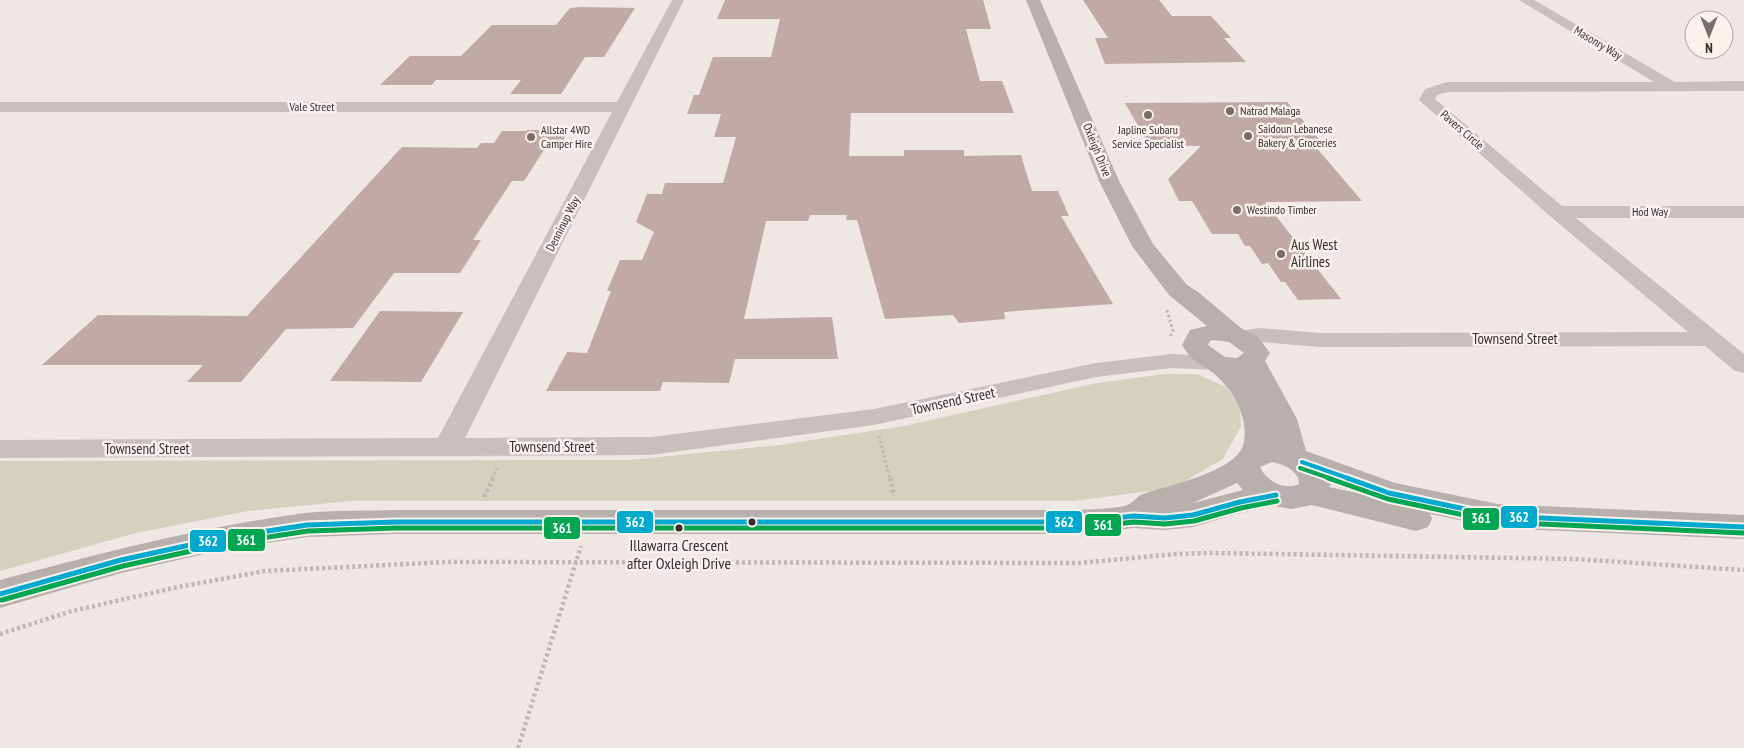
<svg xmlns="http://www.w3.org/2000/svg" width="1744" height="748" viewBox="0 0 1744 748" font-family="'PT Sans Narrow',sans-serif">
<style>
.green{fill:#d2d2bf}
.building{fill:#c1a9a7}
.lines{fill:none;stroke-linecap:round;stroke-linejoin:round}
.path-far1{stroke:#c0b8b5;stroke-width:3;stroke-dasharray:2.5 2.5;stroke-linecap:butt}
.path{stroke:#c0b8b5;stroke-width:4.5;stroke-dasharray:3 3;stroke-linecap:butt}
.street{fill:#c7c0bd;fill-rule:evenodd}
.secondary{fill:#b8b0ad;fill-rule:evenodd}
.bus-1-far1-casing{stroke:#faf1ed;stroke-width:8}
.bus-1-casing{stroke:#faf1ed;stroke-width:9}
.bus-2-far1-casing{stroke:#faf1ed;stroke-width:8}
.bus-2-casing{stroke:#faf1ed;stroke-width:9}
.bus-1-far1{stroke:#00a9ce;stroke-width:4}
.bus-1{stroke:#00a9ce;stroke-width:5}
.bus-2-far1{stroke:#00a651;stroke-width:4}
.bus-2{stroke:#00a651;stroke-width:5}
.poi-dot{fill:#786e6c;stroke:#faf1ed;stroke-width:2}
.bus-dot{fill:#392d2b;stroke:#faf1ed;stroke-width:2}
.labels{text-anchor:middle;stroke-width:5;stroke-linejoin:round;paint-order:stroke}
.far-street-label{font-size:12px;fill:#392d2b;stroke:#faf1ed}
.far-poi-label{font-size:12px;fill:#392d2b;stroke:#faf1ed;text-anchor:start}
.poi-label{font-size:15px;fill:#392d2b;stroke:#faf1ed;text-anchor:start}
.street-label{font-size:15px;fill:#392d2b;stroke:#faf1ed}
.near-bus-label{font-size:16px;fill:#392d2b;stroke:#faf1ed}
.line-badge{stroke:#faf1ed;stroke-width:2}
.badge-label{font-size:14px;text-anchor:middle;font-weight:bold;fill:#fff}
</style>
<rect width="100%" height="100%" fill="#eee7e4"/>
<path class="green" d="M1165,374H1197L1226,387L1240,407L1241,426L1223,459L1173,488L1074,501H351L248,511L136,533L0,571V461L629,460L779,445L904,426L1097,383Z"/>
<path class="building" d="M725,0H983L991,29H966L980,81H1002L1014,113H851L849,156H904V150H964V156L1021,155L1032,191H1058L1069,216H1061L1113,304L1004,312L1005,319L959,323L953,315L885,319L857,220H846L847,215H810L808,221H766L744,319L832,317L838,359H735L729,383L663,382L660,391H546L567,352L587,353L611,291H607L620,260H642L654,232L636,222L647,194H662L665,183H723L736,137H714L721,114H687L694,95H699L713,57H771L780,19H717Z
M1083,0H1159L1172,16H1211L1231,38H1224L1246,62L1105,64L1095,38H1108Z
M580,7L635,8L604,57H585L561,94H510L521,80H436L432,85H380L410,56H461L492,25H556L570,8Z
M1287,102L1325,146H1315L1362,201L1265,202L1341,299L1298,300L1285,282H1281L1268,263L1262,264L1250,246H1245L1238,234H1212L1192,201H1179L1168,179L1201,146L1149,145L1125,103Z
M527,130H569L557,150H544L524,181H512L473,240H481L460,273H394L353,328L286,329L241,382H187L203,365H42L98,315L247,316L402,147L477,148L481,143H494L502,131H526Z
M380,311L463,312L421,382L330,381Z"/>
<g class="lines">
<path class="path-far1" d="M1167,310L1173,331L1170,337
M879,436L890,479
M492,479L497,468"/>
<path class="path" d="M890,478L894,496
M484,497L493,478
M0,634L72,611L178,587L265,571L447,562L1080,563L1175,554L1214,553L1575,559L1744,570
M518,748L581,546"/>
<path class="street" d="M672,0H684L465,438L651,437L874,409L1096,363L1171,354L1217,356L1226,358L1229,363L1226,368L1217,370L1171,368L1096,377L874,425L651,455L0,458V440L438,438L612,112H0V102H617Z
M1519,0H1534L1675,82L1744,81V91L1448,92L1437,95L1435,99L1562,206H1744V218H1576L1744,354V373L1735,371L1705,346L1319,347L1260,342L1241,344L1233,342L1229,337L1233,332L1260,328L1319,333L1688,332L1550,216L1419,100L1425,89L1447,82H1654Z"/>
<path class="secondary" d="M1026,0H1040L1120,183L1153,244L1187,285L1198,292L1241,328L1258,337L1270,353L1265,361L1297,419L1306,451L1395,483L1498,504L1744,515V539L1498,528L1430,514L1432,519L1428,527L1416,531L1312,505L1291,509L1275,506L1240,513L1193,527L1165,530L1134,528L1078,534H396L307,537L222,550L121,573L0,608V580C101,553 201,527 305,513C335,510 366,511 396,510H1078C1089,509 1118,509 1127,505C1133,503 1137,496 1143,494C1169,485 1226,474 1241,450C1248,438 1244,417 1238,405C1233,393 1220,377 1209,370C1195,360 1192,361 1182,345L1190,330L1207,326L1169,295L1132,246L1100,183ZM1214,340L1229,342L1244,353L1237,358L1225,357L1208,345L1210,341ZM1272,462C1283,464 1300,471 1299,484C1285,491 1266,481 1260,467ZM1237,483L1243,490L1193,503ZM1331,484L1357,493L1329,487Z"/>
<g class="bus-1-far1-casing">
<path id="bus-1-far1" d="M1302,462L1350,479"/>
</g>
<g class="bus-1-casing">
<path id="bus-1" d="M1347,478L1389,493L1498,516L1744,527
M0,594L121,560L222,538L307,525L396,522H1078L1134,516L1165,518L1193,515L1240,502L1276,495"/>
</g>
<g class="bus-2-far1-casing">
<path id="bus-2-far1" d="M1300,468L1332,479"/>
</g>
<g class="bus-2-casing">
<path id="bus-2" d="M1328,478L1388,499L1497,522L1744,533
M2,600L123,566L223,544L308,531L396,528H1078L1134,522L1165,524L1194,521L1241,508L1277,501"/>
</g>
<use href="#bus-1-far1" class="bus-1-far1"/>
<use href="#bus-1" class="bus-1"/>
<use href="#bus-2-far1" class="bus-2-far1"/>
<use href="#bus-2" class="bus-2"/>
</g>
<g class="poi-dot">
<circle cx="1230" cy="111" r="5"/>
<circle cx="1148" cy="115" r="5"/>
<circle cx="1248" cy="136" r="5"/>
<circle cx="531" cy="137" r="5"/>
<circle cx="1237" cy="210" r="5"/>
<circle cx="1281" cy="254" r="5"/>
</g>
<g class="bus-dot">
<circle cx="752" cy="522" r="4.5"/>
<circle cx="679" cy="528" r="4.5"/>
</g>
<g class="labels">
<g class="far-street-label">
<text transform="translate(1598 43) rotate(31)" y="4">Masonry Way</text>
<text x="312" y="111">Vale Street</text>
<text transform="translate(1462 130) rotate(41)" y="4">Pavers Circle</text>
<text transform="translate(1097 150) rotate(68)" y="4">Oxleigh Drive</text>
<text x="1650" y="216">Hod Way</text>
<text transform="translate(563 224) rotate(-63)" y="4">Denninup Way</text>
</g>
<g class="far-poi-label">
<text x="1240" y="115">Natrad Malaga</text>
<text x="1258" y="133">Saidoun Lebanese<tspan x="1258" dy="14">Bakery &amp; Groceries</tspan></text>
<text x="541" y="134">Allstar 4WD<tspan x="541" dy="14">Camper Hire</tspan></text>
<text x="1148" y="134" text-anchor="middle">Japline Subaru<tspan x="1148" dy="14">Service Specialist</tspan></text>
<text x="1247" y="214">Westindo Timber</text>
</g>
<g class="poi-label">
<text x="1291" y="250">Aus West<tspan x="1291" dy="17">Airlines</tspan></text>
</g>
<g class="street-label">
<text x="1515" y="344">Townsend Street</text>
<text transform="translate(953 401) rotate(-12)" y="5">Townsend Street</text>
<text x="552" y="452">Townsend Street</text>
<text x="147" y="454">Townsend Street</text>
</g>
<g class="near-bus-label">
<text x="679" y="551">Illawarra Crescent<tspan x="679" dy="18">after Oxleigh Drive</tspan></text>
</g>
</g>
<g class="line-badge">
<rect x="1500" y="505" width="38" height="24" rx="5" fill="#00a9ce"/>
<rect x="1462" y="507" width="38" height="24" rx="5" fill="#00a651"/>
<rect x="616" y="510" width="38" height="24" rx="5" fill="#00a9ce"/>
<rect x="1045" y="510" width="38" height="24" rx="5" fill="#00a9ce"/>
<rect x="1084" y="513" width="38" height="24" rx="5" fill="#00a651"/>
<rect x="543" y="516" width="38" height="24" rx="5" fill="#00a651"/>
<rect x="227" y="528" width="39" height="24" rx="5" fill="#00a651"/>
<rect x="189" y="529" width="38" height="24" rx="5" fill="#00a9ce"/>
</g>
<g class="badge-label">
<text x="1519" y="522">362</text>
<text x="1481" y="523">361</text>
<text x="635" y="527">362</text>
<text x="1064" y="527">362</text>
<text x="1103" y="530">361</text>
<text x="562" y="533">361</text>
<text x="246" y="545">361</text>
<text x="208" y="546">362</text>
</g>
<g transform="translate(1709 35) rotate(180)"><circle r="24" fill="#faf1ed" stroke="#ada39f"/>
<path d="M0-4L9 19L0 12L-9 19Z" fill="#786e6c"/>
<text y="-8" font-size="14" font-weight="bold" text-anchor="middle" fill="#392d2b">N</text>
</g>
</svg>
